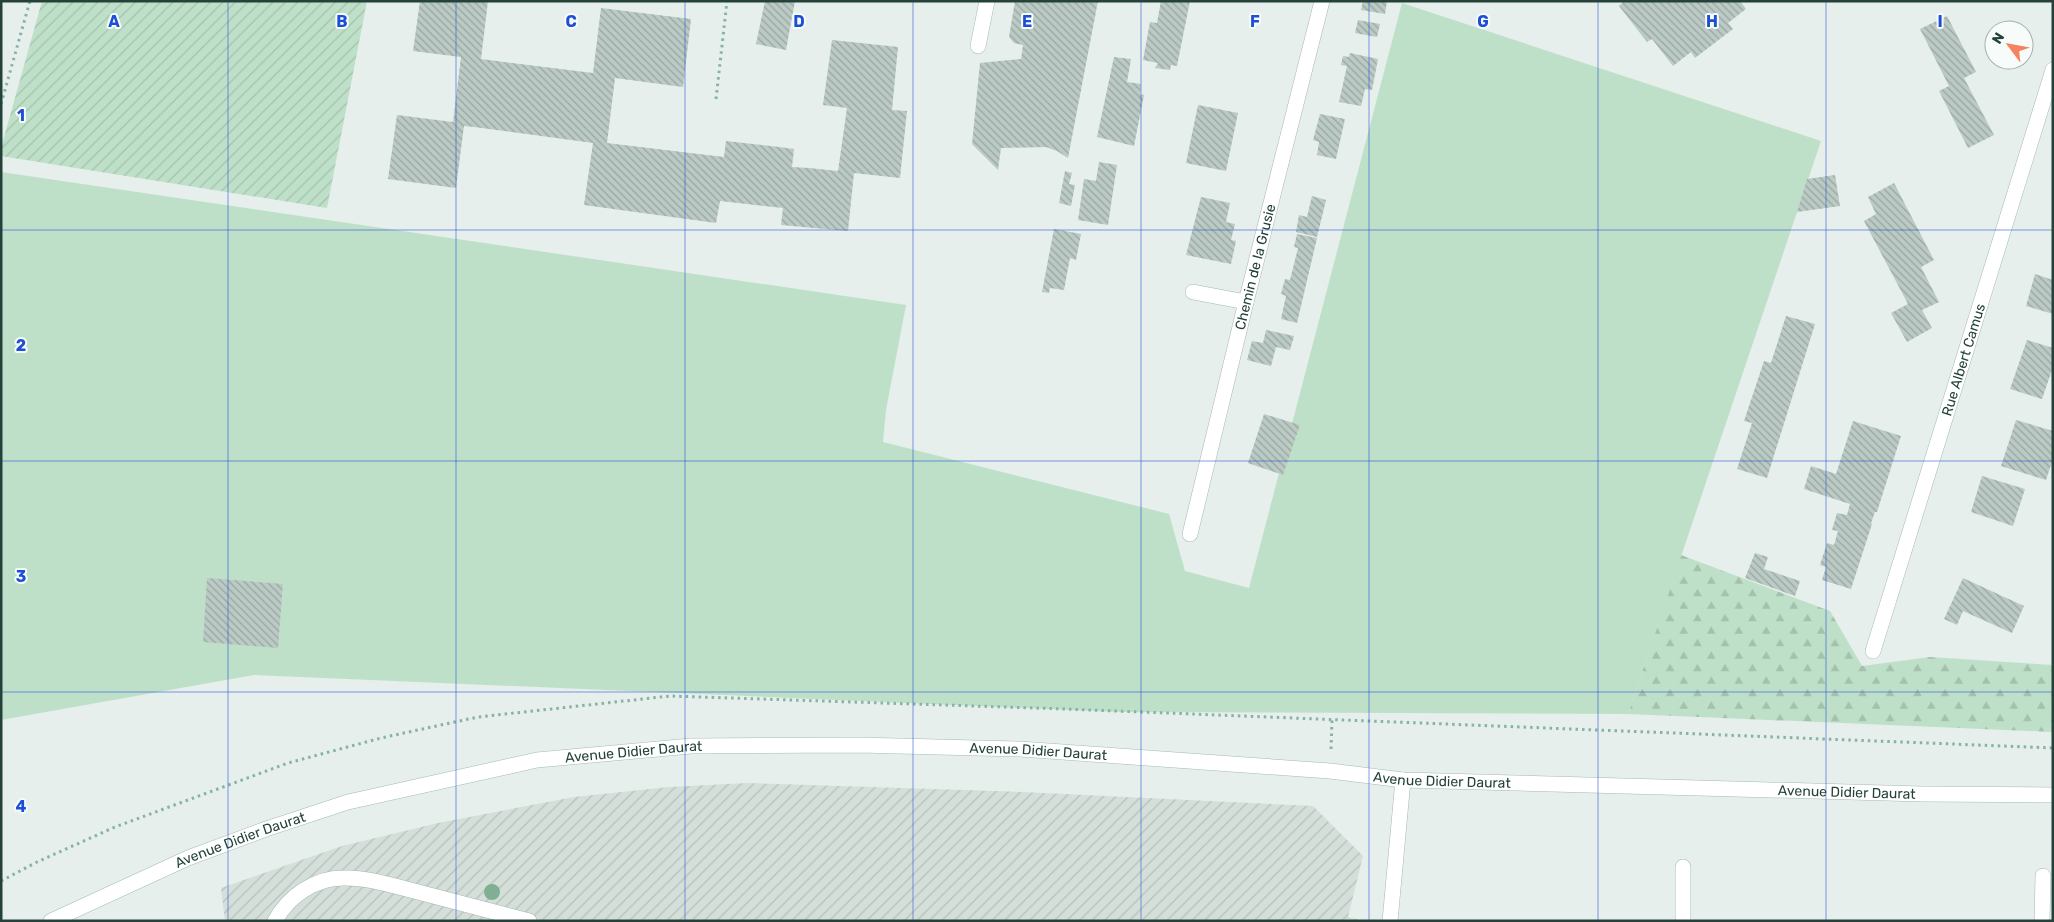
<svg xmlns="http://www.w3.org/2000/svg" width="2054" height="922" viewBox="0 0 2054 922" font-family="Rubik,sans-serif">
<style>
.industrial{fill:url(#industrial-furrows)}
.forest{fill:url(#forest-firs)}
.garden{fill:url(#garden-furrows)}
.pitch{fill:#bfe0c8}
.building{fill:url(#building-back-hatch)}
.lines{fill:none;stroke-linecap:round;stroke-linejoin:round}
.service-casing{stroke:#a8b8b2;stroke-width:16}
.minor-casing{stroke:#a8b8b2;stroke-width:16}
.secondary-casing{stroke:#a4bbb3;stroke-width:16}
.path{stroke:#86b3a5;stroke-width:3;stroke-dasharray:2.5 4;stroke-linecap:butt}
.service{stroke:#fff;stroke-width:15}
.minor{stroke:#fff;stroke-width:15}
.secondary{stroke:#fff;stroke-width:15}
.tree{fill:#80af93}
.grid{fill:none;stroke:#1d4ed8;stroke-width:1;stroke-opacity:0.55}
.labels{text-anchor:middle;stroke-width:4;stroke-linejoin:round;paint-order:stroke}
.street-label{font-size:14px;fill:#24423a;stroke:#f7fbf9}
.grid-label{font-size:16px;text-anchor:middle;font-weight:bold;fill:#1d4ed8;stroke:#f7fbf9;stroke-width:4;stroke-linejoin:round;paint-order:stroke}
</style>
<defs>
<pattern id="industrial-furrows" width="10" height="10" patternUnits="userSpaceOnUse" patternTransform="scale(1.25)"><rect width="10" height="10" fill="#d4dfda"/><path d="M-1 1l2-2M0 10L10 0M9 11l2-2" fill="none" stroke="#b6c1bc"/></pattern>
<pattern id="forest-firs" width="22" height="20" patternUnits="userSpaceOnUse" patternTransform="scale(1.25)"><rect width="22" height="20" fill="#bfe0c8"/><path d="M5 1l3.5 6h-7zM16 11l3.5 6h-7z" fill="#a4c1ad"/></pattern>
<pattern id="garden-furrows" width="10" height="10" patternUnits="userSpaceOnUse" patternTransform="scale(1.25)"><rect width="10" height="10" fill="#bfe0c8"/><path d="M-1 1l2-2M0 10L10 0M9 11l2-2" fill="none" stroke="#a4c1ad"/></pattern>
<pattern id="building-back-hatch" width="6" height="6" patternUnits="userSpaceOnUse" patternTransform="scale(1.25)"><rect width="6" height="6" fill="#bbcac4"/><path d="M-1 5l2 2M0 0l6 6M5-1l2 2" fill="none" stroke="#98a6a0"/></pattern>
</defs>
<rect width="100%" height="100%" fill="#e6efeb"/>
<path class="industrial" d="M747,783L1022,792L1313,806L1363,856L1348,917L1364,921H225L221,888L342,846L438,823L574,797L669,787Z"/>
<path class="forest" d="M1681,555L1830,611L1862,666L1930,657L2053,665V732L1628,714Z"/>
<path class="garden" d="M42,1H367L327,208L1,156V148Z"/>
<path class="pitch" d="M1402,3L1821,141L1628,714L1120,712L254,675L1,720V172L906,305L886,410L883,442L1169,514L1185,571L1249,588Z"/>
<path class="building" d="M420,1H488L481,59L593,73L601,8L691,19L683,87L615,78L607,143L724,157L726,141L779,147L794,149L792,167L809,168L838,171L847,108L823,105L832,40L898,47L892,110L907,111L900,178L854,173L848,231L781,225L783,208L720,201L716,223L584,205L593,143L474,127L464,126L456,188L388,179L397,115L453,122L461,57L413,51Z
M765,1H795L786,50L756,44Z
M1015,1H1098L1068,158L1057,151L1046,147L1001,148L998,170L972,144L980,63L1021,59L1023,45L1014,43L1009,37Z
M1161,1H1190L1177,66L1171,65L1170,70L1155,68L1158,63L1143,60L1150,22L1157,23Z
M1363,1H1387L1385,14L1361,10Z
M1624,1H1740L1746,9L1728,23L1733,29L1695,58L1691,52L1673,66L1652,39L1647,42L1619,6Z
M1947,16L1976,72L1964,78L1994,135L1968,148L1939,91L1949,86L1920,29Z
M1358,20L1380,24L1377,37L1355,33Z
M1350,53L1378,59L1372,90L1365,89L1361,106L1339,102L1347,66L1341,65L1343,56L1349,57Z
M1114,57L1131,59L1127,82L1141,84L1140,94L1144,95L1134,146L1097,137Z
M1198,105L1238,113L1226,171L1186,163Z
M1320,114L1345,119L1336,159L1317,155L1319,142L1313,140Z
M1099,162L1117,165L1108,225L1078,220L1084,179L1096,181Z
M1065,171L1072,173L1069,184L1075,185L1071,206L1059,203Z
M1835,175L1840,206L1797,212L1807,179Z
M1894,183L1934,260L1921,267L1939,302L1922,310L1932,328L1907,342L1891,313L1908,304L1864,221L1876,214L1868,197Z
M1312,196L1326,200L1317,237L1296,232L1299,215L1307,217Z
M1201,197L1230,203L1226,222L1235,224L1231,240L1236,241L1231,264L1186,255Z
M1054,229L1081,234L1076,260L1070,258L1064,290L1050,288L1049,293L1042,292Z
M1297,234L1317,238L1297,323L1281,319L1286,296L1281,294L1285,279L1290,280L1298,248L1294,247Z
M2035,274L2053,280V314L2026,306Z
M1786,316L1815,324L1767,478L1737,469L1752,423L1744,421L1764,361L1771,363Z
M1266,330L1294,336L1290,350L1276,347L1271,366L1247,360L1252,341L1263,343Z
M2027,340L2053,348V367L2042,399L2010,389Z
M1264,414L1300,425L1283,475L1248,463Z
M2016,420L2053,431V459L2046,480L2001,466Z
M1853,421L1901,436L1877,512H1875L1871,523L1872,524L1851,589L1822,580L1826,567L1820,565L1827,543L1834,545L1838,531L1832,530L1837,513L1847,515L1850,504L1804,489L1811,466L1836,474Z
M1982,476L2025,489L2013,526L1971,512Z
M1755,553L1768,557L1764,569L1800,581L1795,596L1745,578Z
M207,578L283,584L278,648L203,642Z
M1963,578L2024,606L2012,633L1963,611L1957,625L1944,619Z"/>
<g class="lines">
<g class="service-casing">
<path id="service" d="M978,46L987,1
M1193,292L1246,302
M1683,867V921
M275,921C288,897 314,878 343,878C367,877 394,886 418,892C455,902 492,911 529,921
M1390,921L1403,780
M2042,921L2043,876"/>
</g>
<g class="minor-casing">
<g id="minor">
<path id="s1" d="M1190,534L1246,302L1322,1"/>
<path id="s2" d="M1873,651L2053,70"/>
</g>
</g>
<g class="secondary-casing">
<g id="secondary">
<path id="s3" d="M51,921L188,858L266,829L348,802L537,760L691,746L858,745L1020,749L1330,771L1403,780L1922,794L2053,795"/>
</g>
</g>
<path class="path" d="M716,99L727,1
M1,104L30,1
M1331,749L1332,720
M1,881L37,862L115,827L288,763L381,738L478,717L670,696L1065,709L2053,748"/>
<use href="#service" class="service"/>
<use href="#minor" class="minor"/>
<use href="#secondary" class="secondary"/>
</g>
<circle class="tree" cx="492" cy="892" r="8"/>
<path class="grid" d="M228,1V921M456,1V921M685,1V921M913,1V921M1141,1V921M1369,1V921M1598,1V921M1826,1V921M1,230H2053M1,461H2053M1,692H2053"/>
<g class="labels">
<g class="street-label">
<text dy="5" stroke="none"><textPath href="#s1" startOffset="275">Chemin de la Grusie</textPath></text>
<text dy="5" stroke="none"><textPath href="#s2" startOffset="305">Rue Albert Camus</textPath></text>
<text dy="5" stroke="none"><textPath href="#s3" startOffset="1016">Avenue Didier Daurat</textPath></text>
<text dy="5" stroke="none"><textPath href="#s3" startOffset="611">Avenue Didier Daurat</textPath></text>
<text dy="5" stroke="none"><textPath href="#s3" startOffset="1421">Avenue Didier Daurat</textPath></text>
<text dy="5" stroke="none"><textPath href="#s3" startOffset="1826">Avenue Didier Daurat</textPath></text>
<text dy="5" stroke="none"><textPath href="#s3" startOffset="206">Avenue Didier Daurat</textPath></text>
</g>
</g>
<g class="grid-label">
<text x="114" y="27">A</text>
<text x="342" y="27">B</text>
<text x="571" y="27">C</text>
<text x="799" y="27">D</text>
<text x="1027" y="27">E</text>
<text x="1255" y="27">F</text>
<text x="1483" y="27">G</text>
<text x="1712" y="27">H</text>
<text x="1940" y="27">I</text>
<text x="21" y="121">1</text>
<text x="21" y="351">2</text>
<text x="21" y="582">3</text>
<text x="21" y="812">4</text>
</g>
<rect width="2054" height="922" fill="none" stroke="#24423a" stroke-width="5"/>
<g transform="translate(2009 45) rotate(302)"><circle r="24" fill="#f7fbf9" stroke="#a3b1ad"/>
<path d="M0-4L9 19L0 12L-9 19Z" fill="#f4845f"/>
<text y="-8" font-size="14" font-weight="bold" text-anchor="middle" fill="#24423a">N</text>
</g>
</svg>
